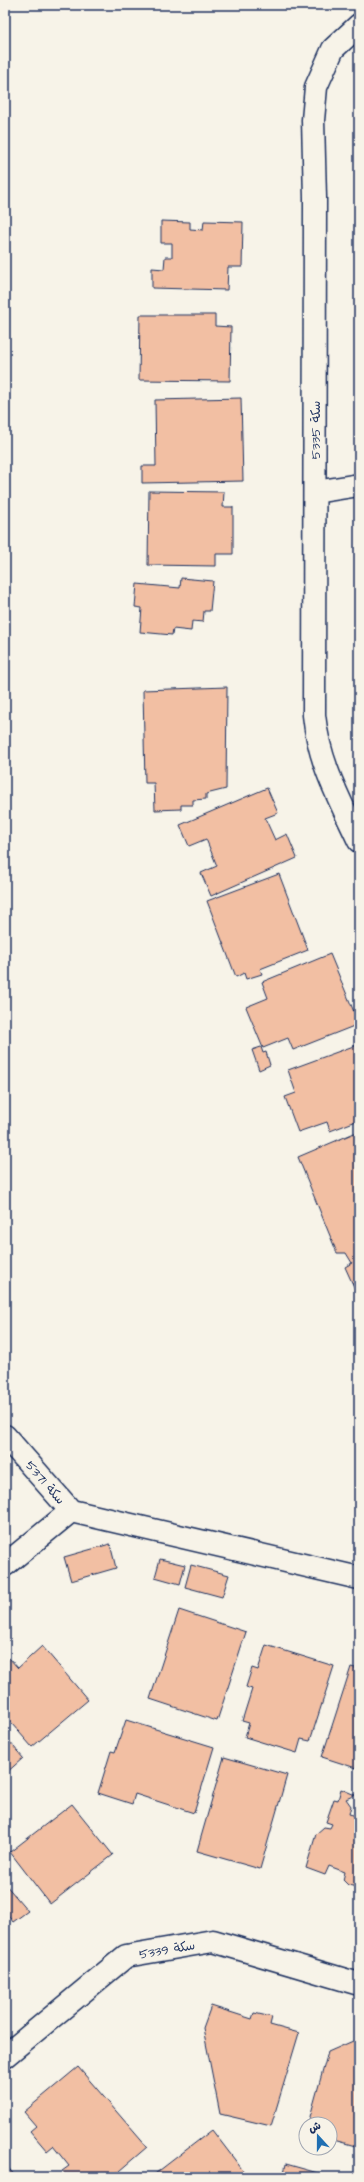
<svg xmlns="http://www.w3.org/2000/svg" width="364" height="2182" viewBox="0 0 364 2182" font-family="'Architects Daughter','Playpen Sans Arabic',sans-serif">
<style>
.building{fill:#f2bfa3;stroke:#1b2f5e}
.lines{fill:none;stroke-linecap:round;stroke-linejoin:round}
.minor-casing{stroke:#1b2f5e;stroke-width:25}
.tertiary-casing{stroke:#1b2f5e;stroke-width:25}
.minor{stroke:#f7f3e8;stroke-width:22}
.tertiary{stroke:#f7f3e8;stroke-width:22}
.labels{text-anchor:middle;stroke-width:4;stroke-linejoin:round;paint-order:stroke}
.street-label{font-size:13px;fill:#1b2f5e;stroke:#f7f3e8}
</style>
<rect width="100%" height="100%" fill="#f7f3e8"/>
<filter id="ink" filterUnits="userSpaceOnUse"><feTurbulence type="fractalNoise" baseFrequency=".025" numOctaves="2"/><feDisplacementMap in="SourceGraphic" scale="8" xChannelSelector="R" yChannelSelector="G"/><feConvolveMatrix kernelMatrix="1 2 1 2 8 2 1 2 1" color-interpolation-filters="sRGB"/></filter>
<g filter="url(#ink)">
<path class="building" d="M161,221L190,222V229L203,230L204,221L243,222L242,267H228L227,290L152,288V268L164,269L165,257H172V243H161Z
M140,315H215V326L231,327L230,381L139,380Z
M241,398L243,481L142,483V466H156L155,400Z
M149,491L224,492L223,507H233V554H216V566L148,565Z
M181,578L213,581L210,611H204L203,622L192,621L191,631L173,629L172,635L140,632L142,608L135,607L137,584L180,588Z
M227,687L226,789L206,794V799L193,800V805H181V809L155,810L154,783H145L143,690Z
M267,788L278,813L265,818L275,840L287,834L297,858L211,896L201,873L217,866L206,839L189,846L180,825Z
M279,874L308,950L260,969L262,974L246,979L244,973L236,977L207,901Z
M330,954L359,1024L293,1050L288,1038L263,1048L246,1007L268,998L262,982Z
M359,1044V1120L330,1131L327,1122L298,1132L285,1097L296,1093L288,1070Z
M261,1047L263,1053L266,1052L270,1065L259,1070L252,1050Z
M359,1131V1298L345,1267L352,1263L346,1253H337L298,1157Z
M110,1544L116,1568L71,1581L64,1557Z
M160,1559L185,1565L180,1584L155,1577Z
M191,1565L229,1575L222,1597L185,1587Z
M179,1610L246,1632L217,1721L150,1699Z
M266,1645L334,1666L310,1741L301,1739L297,1753L245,1737L249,1723L242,1721L252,1689L246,1687L252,1668L258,1670Z
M42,1646L88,1700L32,1747L5,1716V1661L9,1658L18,1668Z
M351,1667L359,1669V1769L322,1757Z
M126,1720L214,1747L194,1813L135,1794L132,1804L98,1793L111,1751L115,1752Z
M5,1736L23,1758L5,1774Z
M224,1757L287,1775L260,1869L197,1851Z
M341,1789L355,1795L346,1799L351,1806L349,1814L357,1816L359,1809V1886L357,1887L348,1885L343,1880L345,1872L329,1866L325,1875L306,1868L316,1834L324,1827L330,1828L332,1824L326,1822L334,1799L338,1800Z
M72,1804L113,1855L50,1904L10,1852Z
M5,1884L28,1911L13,1922L7,1914L5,1915Z
M211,2006L252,2019L254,2013L272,2017L270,2025L299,2033L271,2126L220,2114L203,2028Z
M353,2041L359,2043V2147L330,2139V2124H308L328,2052Z
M78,2067L147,2147L112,2177H67L62,2171L69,2166L53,2146L47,2151L30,2131L36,2126L24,2112Z
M212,2130L248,2177H151Z
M5,2164L16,2177H5Z
M286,2164L332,2177H283Z"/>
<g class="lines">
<g class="minor-casing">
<path id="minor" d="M315,492L359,485
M5,2056L126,1956L213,1941L359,1984"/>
</g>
<g class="tertiary-casing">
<path id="tertiary" d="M359,25L333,49L316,87L313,120L315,198L314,715C319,763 339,798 359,841
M5,1436L71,1511
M71,1511L359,1578
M5,1565L71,1511"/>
</g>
<use href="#minor" class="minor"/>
<use href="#tertiary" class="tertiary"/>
</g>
</g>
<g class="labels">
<g class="street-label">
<text transform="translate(315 430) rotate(-90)" y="5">سكة 5335</text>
<text transform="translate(46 1482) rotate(49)" y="5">سكة 5371</text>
<text transform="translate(167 1949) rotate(-10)" y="5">سكة 5339</text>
</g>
</g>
<rect width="364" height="2182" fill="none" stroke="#f7f3e8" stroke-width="20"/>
<rect x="10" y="10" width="344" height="2162" fill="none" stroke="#1b2f5e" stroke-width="1.5" filter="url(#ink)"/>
<g transform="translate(318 2136) rotate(339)"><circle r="19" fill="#f7f3e8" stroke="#9fa5b1"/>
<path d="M0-3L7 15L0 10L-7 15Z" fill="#1f6fb2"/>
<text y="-6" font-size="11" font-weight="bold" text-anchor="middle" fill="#1b2f5e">ش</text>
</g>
</svg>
